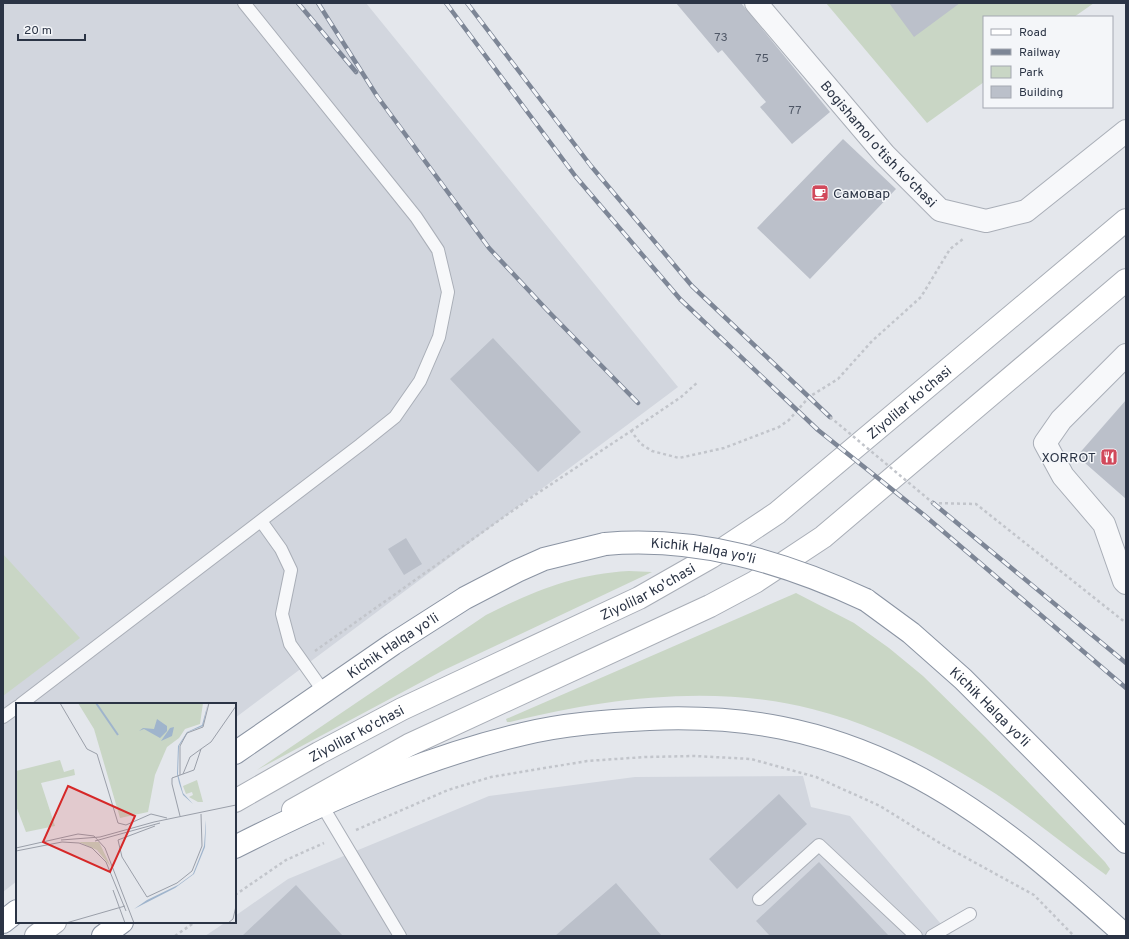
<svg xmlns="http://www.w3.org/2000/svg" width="1129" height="939" viewBox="0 0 1129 939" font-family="Overpass,sans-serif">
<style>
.built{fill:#d2d6de}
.green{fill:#c9d6c5}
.building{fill:#bbc0ca}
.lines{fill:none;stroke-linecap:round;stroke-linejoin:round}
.service-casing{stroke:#a9aeb7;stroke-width:14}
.minor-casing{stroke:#a9aeb7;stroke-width:24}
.secondary-casing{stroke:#a9aeb7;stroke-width:24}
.trunk-casing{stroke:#8b94a3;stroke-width:24}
.path{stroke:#c2c5cb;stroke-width:2.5;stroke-dasharray:3 3;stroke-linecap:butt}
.service{stroke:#f7f8fa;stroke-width:12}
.minor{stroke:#f7f8fa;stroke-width:22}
.secondary{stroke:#fff;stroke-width:22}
.trunk{stroke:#fff;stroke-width:22}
.rail-casing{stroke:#7d8696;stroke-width:4.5}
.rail{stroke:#f4f6f9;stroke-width:3;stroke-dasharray:9;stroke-linecap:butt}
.trunk-bridge-casing{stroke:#8b94a3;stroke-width:24;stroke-linecap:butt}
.path-bridge{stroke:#c2c5cb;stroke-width:2.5;stroke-dasharray:3 3;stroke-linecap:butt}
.trunk-bridge{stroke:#fff;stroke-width:22}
.labels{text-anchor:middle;stroke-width:3;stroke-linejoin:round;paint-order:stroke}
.number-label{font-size:12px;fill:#4f5766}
.street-label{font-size:14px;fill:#2b3445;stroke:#f4f6f9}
.poi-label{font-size:14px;fill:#2b3445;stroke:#f4f6f9;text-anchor:start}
.inset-river{fill:none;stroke:#9fb4cc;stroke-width:2}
.inset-road{fill:none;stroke:#9a9fa9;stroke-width:1}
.view{fill:#d62828;fill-opacity:0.15;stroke:#d62828;stroke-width:2}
.inset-edge{fill:none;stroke:#2b3445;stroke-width:2}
</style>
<rect width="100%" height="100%" fill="#e4e7ec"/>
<path class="built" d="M3,3H366L678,387L235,718V704H17V881L3,892Z
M803,776L811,807L850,816L951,936H205L226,922H235V916L288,879L489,796L635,777Z"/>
<path class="green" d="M826,3H1094L1074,17H984V82L927,123Z
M3,554L80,638L3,696Z
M629,571L652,572L442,671L257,770L486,615C534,591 574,574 629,571Z
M796,593L854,623L889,648L923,676L985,737L1105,862L1110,869L1106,875C1069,849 1034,819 996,794C940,758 877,725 812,709C714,684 606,698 510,722H507L506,719Z"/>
<path class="building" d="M676,3H741L830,112L792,144L760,107L766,102L722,50L718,53Z
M889,3H960L914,37Z
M843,139L896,189L810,279L757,228Z
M493,338L581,432L538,472L450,379Z
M1126,400V499L1077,456Z
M406,538L422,564L404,575L388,549Z
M779,794L807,824L737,889L709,859Z
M819,862L889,936H770L756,921Z
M616,883L662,936H555Z
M296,885L343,936H242Z"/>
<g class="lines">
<g class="service-casing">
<path id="service" d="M261,521L281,549L291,570L282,614L290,644L324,692
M21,704L360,445L395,417L420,381L439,337L448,292L438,250L416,217L244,3
M3,717L17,707
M320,802L400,936
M759,899L819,845L916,936
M932,936L970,914"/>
</g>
<g class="minor-casing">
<g id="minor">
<path id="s1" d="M756,3L885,155L940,210L986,221L1026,211L1126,131"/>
<path d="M1126,355L1061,420L1045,443L1063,476L1104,524L1124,581L1126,583"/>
</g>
</g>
<g class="secondary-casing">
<g id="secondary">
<path id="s2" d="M235,801L319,753L402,709L639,598L711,557L777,513L1126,220"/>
<path d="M293,810L409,745L710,606L755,582L823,537L1126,280"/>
<path d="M36,936L55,922"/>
</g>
</g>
<g class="trunk-casing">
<g id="trunk">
<path id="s3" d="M866,600L911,633L963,679L1126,842"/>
<path id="s4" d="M235,753L393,644L465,598L517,571L544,559L605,544"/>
<path d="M235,847C326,801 422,758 523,734C564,724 607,721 649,719C743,715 822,729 906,771C988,812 1058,875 1126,936"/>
<path d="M3,922L17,911"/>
<path d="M103,936L122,922"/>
</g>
</g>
<path class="path" d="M631,431L681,397L698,382
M933,503L976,504L1126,623
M315,651L532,497L631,431L641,444L652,451L679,458L724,448L779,427L789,420L809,397L838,379L872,341L921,297L950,249L963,239
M356,830L448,790L491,777L587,761L645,757L695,756L751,759L816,777L880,806L943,845L1034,895L1074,936
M235,895L286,860L324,843
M175,936L195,922"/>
<use href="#service" class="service"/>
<use href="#minor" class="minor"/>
<use href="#secondary" class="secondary"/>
<use href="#trunk" class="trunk"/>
<g class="rail-casing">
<path id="rail" d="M298,3L356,72
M318,3L377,96L489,248L547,310L638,403
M446,3L576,177L680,299L818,430L924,515L1126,688
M467,3L591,166L692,286L830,417
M933,503L1126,663"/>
</g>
<use href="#rail" class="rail"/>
<g class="trunk-bridge-casing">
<g id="trunk-bridge">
<path id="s5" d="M605,544C697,536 784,562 866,600"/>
</g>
</g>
<path class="path-bridge" d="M830,417L933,503"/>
<use href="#trunk-bridge" class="trunk-bridge"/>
</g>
<defs>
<g id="cafe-square" transform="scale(0.9)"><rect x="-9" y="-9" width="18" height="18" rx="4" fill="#d1495b" stroke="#f4f6f9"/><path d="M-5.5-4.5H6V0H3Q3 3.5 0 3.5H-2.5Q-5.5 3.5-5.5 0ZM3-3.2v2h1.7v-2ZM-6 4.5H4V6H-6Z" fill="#fff"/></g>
<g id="restaurant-square" transform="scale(0.9)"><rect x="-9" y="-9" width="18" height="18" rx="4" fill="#d1495b" stroke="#f4f6f9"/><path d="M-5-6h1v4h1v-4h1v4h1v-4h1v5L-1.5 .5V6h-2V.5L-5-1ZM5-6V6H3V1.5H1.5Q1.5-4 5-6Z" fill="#fff"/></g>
</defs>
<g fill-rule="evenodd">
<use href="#cafe-square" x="820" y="193"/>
<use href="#restaurant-square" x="1109" y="457"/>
</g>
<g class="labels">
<g class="number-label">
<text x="721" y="41">73</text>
<text x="762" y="62">75</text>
<text x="795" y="114">77</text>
</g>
<g class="street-label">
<text dy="5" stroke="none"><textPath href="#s1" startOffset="187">Bogishamol o'tish ko'chasi</textPath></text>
<text dy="5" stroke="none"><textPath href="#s2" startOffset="787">Ziyolilar ko'chasi</textPath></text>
<text dy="5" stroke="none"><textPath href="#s5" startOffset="99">Kichik Halqa yo'li</textPath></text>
<text dy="5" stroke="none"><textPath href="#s2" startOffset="463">Ziyolilar ko'chasi</textPath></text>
<text dy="5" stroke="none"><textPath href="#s4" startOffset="191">Kichik Halqa yo'li</textPath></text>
<text dy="5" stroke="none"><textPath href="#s3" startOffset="164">Kichik Halqa yo'li</textPath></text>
<text dy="5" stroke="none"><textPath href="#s2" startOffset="139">Ziyolilar ko'chasi</textPath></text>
</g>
<g class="poi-label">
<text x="833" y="198">Самовар</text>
<text x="1096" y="462" text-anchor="end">XORROT</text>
</g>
</g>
<g transform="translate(16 703)">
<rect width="220" height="220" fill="#e4e7ec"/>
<path d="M62,0H187L184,21L169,26L163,35L151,44L139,72L132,109L104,115L78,26ZM44,57L48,69L58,66L59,72L25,80L39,123L10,129L0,103V68ZM181,77L187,99H182L173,94L177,92L176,89L170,91L167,83ZM63,139H83L95,164L81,147Z" fill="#c9d6c5"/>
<path d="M192,0L187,23L172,29L163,43L162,71L167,90L177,101L167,92L163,80L161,71L162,43L171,29L186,22ZM141,16L151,23V28L144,35L128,26L123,28L127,25L138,26ZM158,24L156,33L145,38L154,25ZM190,117V123L189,144L178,171L159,185L118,206L131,197L162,182L177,171L188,143Z" fill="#9fb4cc"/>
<path class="inset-river" d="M80,0L102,32"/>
<path class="inset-road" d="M44,0L71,46L81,51L102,120L110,122L135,111L151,115M167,71L174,54L185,46M164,72V43L171,30L187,24L193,0M164,113L156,81V75L178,67L185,46L195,39L220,3M139,123L102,137L106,154L131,194L161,180L176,168L186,143L185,111M45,137L84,134L138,119L220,102M79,138L144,120M0,145L62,131L78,133L89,145L118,220M0,148L46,139L63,140L76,145L90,159L110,208M97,187L109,220M50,220L109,203M212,220L217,216L220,203"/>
<path class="view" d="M52,83L119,113L94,169L27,139Z"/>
<rect width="220" height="220" class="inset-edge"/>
</g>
<rect width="1129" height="939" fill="none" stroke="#2b3445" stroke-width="8"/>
<rect x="983" y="16" width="130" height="92" fill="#f4f6f9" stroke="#a4a8b1"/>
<rect x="991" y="29" width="20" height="6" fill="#ffffff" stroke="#a4a8b1"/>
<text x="1019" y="36" font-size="12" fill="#2b3445">Road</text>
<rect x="991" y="49" width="20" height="6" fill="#7d8696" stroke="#a4a8b1"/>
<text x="1019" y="56" font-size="12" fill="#2b3445">Railway</text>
<rect x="991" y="66" width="20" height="12" fill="#c9d6c5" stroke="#a4a8b1"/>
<text x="1019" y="76" font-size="12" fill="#2b3445">Park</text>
<rect x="991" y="86" width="20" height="12" fill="#bbc0ca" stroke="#a4a8b1"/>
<text x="1019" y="96" font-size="12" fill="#2b3445">Building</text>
<path d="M18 34v6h67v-6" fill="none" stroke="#2b3445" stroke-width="2"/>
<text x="24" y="34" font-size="12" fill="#2b3445" stroke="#f4f6f9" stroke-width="3" paint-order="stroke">20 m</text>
</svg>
